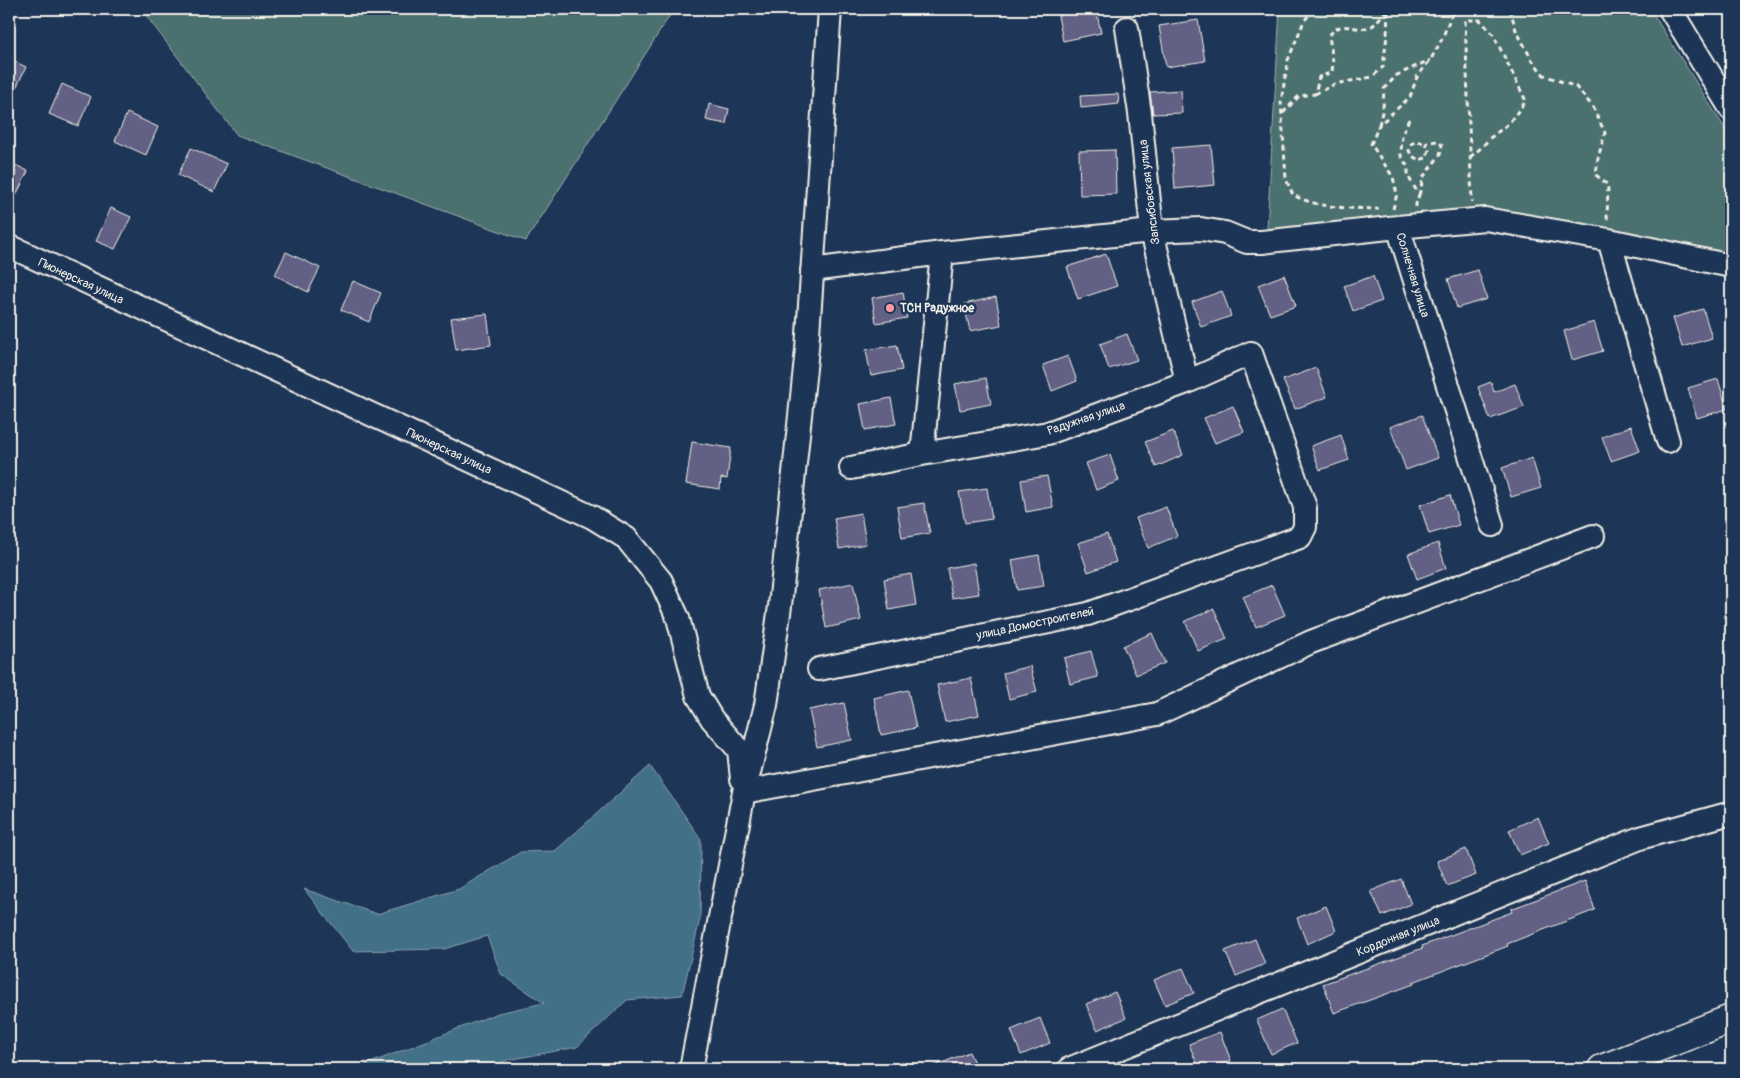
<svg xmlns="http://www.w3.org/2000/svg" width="1740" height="1078" viewBox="0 0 1740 1078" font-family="Pangolin,sans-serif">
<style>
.green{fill:#4c6f70;stroke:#a0b0ac}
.water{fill:#436f87;stroke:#8aa3ae}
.building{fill:#626184;stroke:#f4f1e8}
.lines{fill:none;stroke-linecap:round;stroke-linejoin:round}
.minor-casing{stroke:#f4f1e8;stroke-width:26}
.major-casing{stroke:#f4f1e8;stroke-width:31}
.path{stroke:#f4f1e8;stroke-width:3;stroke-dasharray:5 4;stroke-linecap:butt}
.minor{stroke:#1d3557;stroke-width:22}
.major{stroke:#1d3557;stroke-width:28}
.poi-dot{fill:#ff9aa2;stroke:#1d3557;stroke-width:2}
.labels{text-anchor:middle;stroke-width:5;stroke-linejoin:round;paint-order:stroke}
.street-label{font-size:12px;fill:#f4f1e8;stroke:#1d3557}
.poi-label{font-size:12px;font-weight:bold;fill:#f4f1e8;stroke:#1d3557;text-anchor:start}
</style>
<rect width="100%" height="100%" fill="#1d3557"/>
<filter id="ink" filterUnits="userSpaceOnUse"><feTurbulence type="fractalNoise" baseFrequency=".02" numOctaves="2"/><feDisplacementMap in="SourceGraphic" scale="10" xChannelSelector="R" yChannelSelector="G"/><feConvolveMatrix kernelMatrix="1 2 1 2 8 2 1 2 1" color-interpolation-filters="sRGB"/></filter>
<g filter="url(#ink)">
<path class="green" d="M141,9H674L526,241L237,135Z
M1280,9H1650L1731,138V256L1485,211L1267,229Z"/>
<path class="water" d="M650,766L701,839L700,919L682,995L627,1000L577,1047L508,1060L483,1069H355L498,1013L544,1003L501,974L487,936L444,949L353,951L304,889L377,914L459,889L521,852L555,851Z"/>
<path class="building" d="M1068,9H1096L1101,33L1063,41L1058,16L1069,13Z
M1198,20L1205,61L1166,67L1159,26Z
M9,59L26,67L9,103Z
M62,84L91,97L78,126L49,114Z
M1181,90L1182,113L1153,114L1150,92Z
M1118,94L1119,104L1081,108L1080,96Z
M709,104L729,109L726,124L706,120Z
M127,113L158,127L146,155L115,141Z
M1211,145L1215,185L1175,189L1172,148Z
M191,148L227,164L214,192L178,175Z
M1115,150L1116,194L1080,195L1079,151Z
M9,162L28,171L9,210Z
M111,208L131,217L115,249L96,241Z
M286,252L320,268L308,292L275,275Z
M1106,254L1117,286L1078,299L1067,267Z
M1478,270L1487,299L1457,308L1448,279Z
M1284,275L1296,306L1270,315L1258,285Z
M1373,276L1382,301L1353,311L1344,286Z
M353,281L381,293L369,322L341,310Z
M1222,291L1231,316L1201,327L1192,302Z
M903,292L907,318L876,323L872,298Z
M996,297L1001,325L970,331L964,304Z
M1703,309L1712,338L1682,347L1673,318Z
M487,314L491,345L456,350L451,318Z
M1594,322L1603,351L1572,360L1564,331Z
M1127,334L1137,360L1109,369L1100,344Z
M897,345L902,370L871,376L866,350Z
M1068,356L1077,381L1052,391L1043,365Z
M1316,368L1327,397L1295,409L1283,380Z
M986,378L991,404L960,410L955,384Z
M1718,379L1727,409L1697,418L1688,388Z
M1491,382L1494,392L1515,384L1524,407L1490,419L1478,387Z
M891,398L896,424L865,430L860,404Z
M1233,406L1244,432L1215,443L1204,418Z
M1422,415L1438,458L1406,470L1390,427Z
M1631,426L1640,451L1611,461L1602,437Z
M1173,431L1183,455L1156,467L1145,442Z
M1341,435L1349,460L1320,470L1311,446Z
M692,442L731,448L727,479L721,478L720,489L686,484Z
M1110,455L1119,481L1096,490L1086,463Z
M1532,458L1541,488L1511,497L1502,468Z
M1047,476L1053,507L1026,512L1021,480Z
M987,488L992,519L965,523L959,492Z
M1450,495L1459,525L1429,534L1420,505Z
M924,503L930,533L902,538L897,507Z
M1166,507L1177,536L1148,548L1136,518Z
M861,513L866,544L839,549L834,518Z
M1107,534L1116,562L1088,572L1078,543Z
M1438,543L1446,568L1417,579L1408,554Z
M1039,555L1044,586L1017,590L1012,560Z
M974,563L979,594L952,598L947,568Z
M911,574L916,605L889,610L884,579Z
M853,583L861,620L826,628L819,590Z
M1272,585L1285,615L1256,627L1243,597Z
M1214,609L1227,639L1198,651L1185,621Z
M1152,633L1165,663L1136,675L1123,646Z
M1091,651L1098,677L1070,684L1064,658Z
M1030,666L1037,692L1009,699L1003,673Z
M971,678L979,715L945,722L937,685Z
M908,690L916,728L881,735L874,698Z
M844,703L852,740L817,747L809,710Z
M1538,817L1549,843L1520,855L1509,830Z
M1466,849L1476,875L1447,886L1437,861Z
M1401,879L1411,904L1382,916L1371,891Z
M1585,881L1595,910L1507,944L1508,946L1413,982L1414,984L1334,1013L1323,984L1423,948L1422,946L1512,912L1511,909Z
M1326,906L1336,931L1307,944L1297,918Z
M1255,939L1265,964L1236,976L1225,951Z
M1183,968L1194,993L1165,1005L1154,980Z
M1115,992L1126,1018L1097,1030L1086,1004Z
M1282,1009L1297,1043L1271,1054L1257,1020Z
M1040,1018L1050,1043L1021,1055L1011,1030Z
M1220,1032L1231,1061L1209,1069H1199L1189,1044Z
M969,1052L977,1069H927Z"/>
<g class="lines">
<g class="minor-casing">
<path id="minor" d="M1670,9L1731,109
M1127,28L1140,113L1152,231L1187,382
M1609,240L1668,441
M9,246L592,517L626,538L661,581L678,618L698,696L712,719L739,750L742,779
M812,270L942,253L1152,231L1201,229L1225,233L1247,242H1262L1398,227
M851,468L922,454
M1492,525L1398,227L1485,219L1609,240L1731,266
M819,669L1088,614L1300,537L1305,527V507L1251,353L1187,382L1048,433L922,454L942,253
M744,792L1157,714L1311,642L1593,536
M691,1069L744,792L766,705L780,606L807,349L830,9
M1069,1069L1640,838L1731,813"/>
</g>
<g class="major-casing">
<path id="major" d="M1602,1069L1731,1019"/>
</g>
<path class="path" d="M1314,9L1304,21L1288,60L1281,102L1286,179L1293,195C1320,209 1350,208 1379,209
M1510,9L1516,30L1532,60L1544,75L1576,87L1593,107L1605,133L1598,158L1596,175L1608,185L1607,222
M1315,94L1335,84L1372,77L1383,67L1387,35L1388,9
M1283,113L1299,96L1315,94L1319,77L1332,72L1333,62L1329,36C1342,17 1355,34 1372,26C1377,23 1383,13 1388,9
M1409,119L1402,135L1401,156L1408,167V176L1419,195L1416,204V207
M1379,125L1383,108L1384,89L1397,75L1430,60
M1470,157L1481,148L1490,138L1508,124L1526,101L1493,34L1480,20H1465L1472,202
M1419,195L1424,176L1440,155L1442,145L1438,141L1429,142L1426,144L1429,150L1426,158L1419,160L1412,156L1409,151L1411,144L1417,141L1426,144
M1393,209L1397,194L1393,177L1371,144L1379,125L1410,97L1417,77L1431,59L1442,39L1453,11L1442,12L1435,9"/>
<use href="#minor" class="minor"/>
<use href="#major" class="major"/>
</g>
</g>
<circle class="poi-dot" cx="890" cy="308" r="5"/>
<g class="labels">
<g class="street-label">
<text transform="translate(1149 192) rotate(-97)" y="4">Запсибовская улица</text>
<text transform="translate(1413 275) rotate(73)" y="4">Солнечная улица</text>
<text transform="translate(81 281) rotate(25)" y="4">Пионерская улица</text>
<text transform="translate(1086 418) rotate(-19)" y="4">Радужная улица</text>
<text transform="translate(449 451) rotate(25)" y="4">Пионерская улица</text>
<text transform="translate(1035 623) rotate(-12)" y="4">улица Домостроителей</text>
<text transform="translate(1398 936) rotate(-22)" y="4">Кордонная улица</text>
</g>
<g class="poi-label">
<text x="900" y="312">ТСН Радужное</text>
</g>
</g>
<rect width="1740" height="1078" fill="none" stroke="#1d3557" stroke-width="30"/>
<rect x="15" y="15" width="1710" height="1048" fill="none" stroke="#f4f1e8" stroke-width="2" filter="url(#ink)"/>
</svg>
